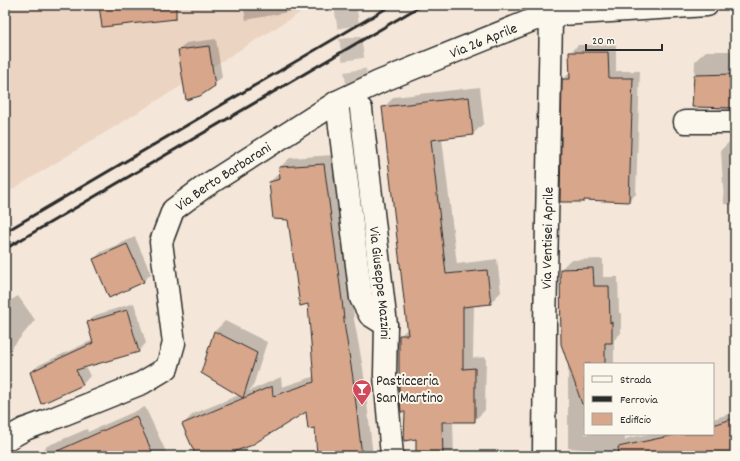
<svg xmlns="http://www.w3.org/2000/svg" width="740" height="461" viewBox="0 0 740 461" font-family="Dekko,sans-serif">
<style>
.built{fill:#ecd4c2}
.shadow{fill:#0003}
.building{fill:#d8a68b;stroke:#2b2b2b}
.lines{fill:none;stroke-linecap:round;stroke-linejoin:round}
.minor-tunnel{stroke:#ccc1b6;stroke-width:22;stroke-dasharray:22 11;stroke-linecap:butt}
.minor-casing{stroke:#2b2b2b;stroke-width:25}
.minor{stroke:#fbf7ec;stroke-width:22}
.rail{stroke:#2b2b2b;stroke-width:3}
.labels{text-anchor:middle;stroke-width:4;stroke-linejoin:round;paint-order:stroke}
.street-label{font-size:15px;fill:#2b2b2b;stroke:#fbf7ec}
.poi-label{font-size:15px;fill:#2b2b2b;stroke:#fbf7ec;text-anchor:start}
</style>
<rect width="100%" height="100%" fill="#f4e7d9"/>
<filter id="ink" filterUnits="userSpaceOnUse"><feTurbulence type="fractalNoise" baseFrequency=".025" numOctaves="2"/><feDisplacementMap in="SourceGraphic" scale="8" xChannelSelector="R" yChannelSelector="G"/><feConvolveMatrix kernelMatrix="1 2 1 2 8 2 1 2 1" color-interpolation-filters="sRGB"/></filter>
<g filter="url(#ink)">
<path class="built" d="M5,5H313L5,194Z"/>
<path class="shadow" d="M243,5H312L309,8L246,20Z
M216,39L222,77L214,85L179,50L186,43Z
M578,45H616V71H640L636,194L629,201L586,199L584,201L563,79L571,72L570,53Z
M706,51H735V110L693,106L695,61Z
M480,87L484,123L473,134L442,138L457,264L497,259L501,292L490,303L474,305L473,358L486,357L485,410L474,421H453L454,456H417V438L407,411L400,336L409,327L383,108L394,97Z
M731,140H735V205L724,204L721,150Z
M333,155L351,290L354,319L363,368L373,456H318L316,427L306,411L245,447L249,456H197L183,424L193,414L239,395L202,373L215,331L225,321L267,342L253,386L249,391L281,377L282,387L315,376L309,303L289,220L270,182L280,172V167L290,158Z
M135,237L151,274L143,282L94,259L101,252Z
M603,259V277H618L619,313H621V333L614,340V364H585V434H625V441L628,438L648,434H713V419L735,412V456H678L619,448L616,452L568,448V360L561,269L570,260Z
M18,296L35,320L5,356V304Z
M134,303L146,343L139,351L85,366L90,376L83,384L41,402L31,372L39,365L93,340L88,322L96,315Z
M145,407L168,456H37L47,446L87,429L88,432Z"/>
<path class="building" d="M99,5H176V19L102,27Z
M209,46L215,86L200,96L186,100L178,50Z
M569,52H608L609,78H633L629,202L584,200V202H560L562,79H570Z
M735,74V108L692,107L694,75Z
M469,97L473,135L431,140L446,274L487,270L491,304L463,307V369L475,368V422H442L443,456H416V439L404,441L405,412H401L399,388V335H408L382,107Z
M324,164L342,300L345,329L353,378L362,456H317L315,428L308,429L306,412L250,446L221,456H196L182,424L272,386L273,396L314,382L308,304L300,306L288,220L273,219L269,182L280,179L279,167Z
M127,244L144,282L109,298L93,259Z
M593,268L594,286H609L610,323L612,322V343H605V364H585V404H582L561,344L560,269Z
M127,310L139,352L76,370L83,385L41,404L30,372L93,343L87,322Z
M214,331L257,353L243,398L201,373Z
M136,416L154,456H46Z
M735,418V456H619L618,447L679,434H713V425Z"/>
<g class="lines">
<path class="minor-tunnel" d="M345,5L361,109"/>
<g class="minor-casing">
<g id="minor">
<path d="M337,102L361,298L370,315L386,325"/>
<path id="s1" d="M361,109L386,325L385,375L392,456"/>
<path d="M685,122H735"/>
<path id="s2" d="M5,440L25,429L47,421L142,383L167,368L174,343L161,242L173,210L204,187L337,102L379,82L535,19L551,20L562,14L707,5"/>
<path id="s3" d="M544,456L545,325L551,20"/>
</g>
</g>
<use href="#minor" class="minor"/>
<path class="rail" d="M5,232L392,5
M5,249L422,5"/>
</g>
</g>
<defs>
<g id="bar-pin" transform="scale(1)"><path d="M0 17L-7.5 6A9.5 9.5 0 1 1 7.5 6Z" fill="#d1495b" stroke="#fbf7ec"/><path d="M-6-5H6L.8 .8V4.5H3.5V6h-7V4.5H-.8V.8Z" fill="#fff"/></g>
</defs>
<g fill-rule="evenodd">
<use href="#bar-pin" x="362" y="389"/>
</g>
<g class="labels">
<g class="street-label">
<text dy="5" stroke="none"><textPath href="#s2" startOffset="695">Via 26 Aprile</textPath></text>
<text dy="5" stroke="none"><textPath href="#s2" startOffset="400">Via Berto Barbarani</textPath></text>
<text dy="5" stroke="none"><textPath href="#s3" startOffset="218">Via Ventisei Aprile</textPath></text>
<text dy="5" stroke="none"><textPath href="#s1" startOffset="175">Via Giuseppe Mazzini</textPath></text>
</g>
<g class="poi-label">
<text x="376" y="385">Pasticceria<tspan x="376" dy="17">San Martino</tspan></text>
</g>
</g>
<rect width="740" height="461" fill="none" stroke="#fbf7ec" stroke-width="20"/>
<rect x="10" y="10" width="720" height="441" fill="none" stroke="#2b2b2b" stroke-width="1.5" filter="url(#ink)"/>
<rect x="584" y="363" width="130" height="72" fill="#fbf7ec" stroke="#a8a59f"/>
<rect x="592" y="376" width="20" height="6" fill="#fbf7ec" stroke="#a8a59f"/>
<text x="620" y="383" font-size="12" fill="#2b2b2b">Strada</text>
<rect x="592" y="396" width="20" height="6" fill="#2b2b2b" stroke="#a8a59f"/>
<text x="620" y="403" font-size="12" fill="#2b2b2b">Ferrovia</text>
<rect x="592" y="413" width="20" height="12" fill="#d8a68b" stroke="#a8a59f"/>
<text x="620" y="423" font-size="12" fill="#2b2b2b">Edificio</text>
<path d="M586 44v6h76v-6" fill="none" stroke="#2b2b2b" stroke-width="2"/>
<text x="592" y="44" font-size="12" fill="#2b2b2b" stroke="#fbf7ec" stroke-width="3" paint-order="stroke">20 m</text>
</svg>
